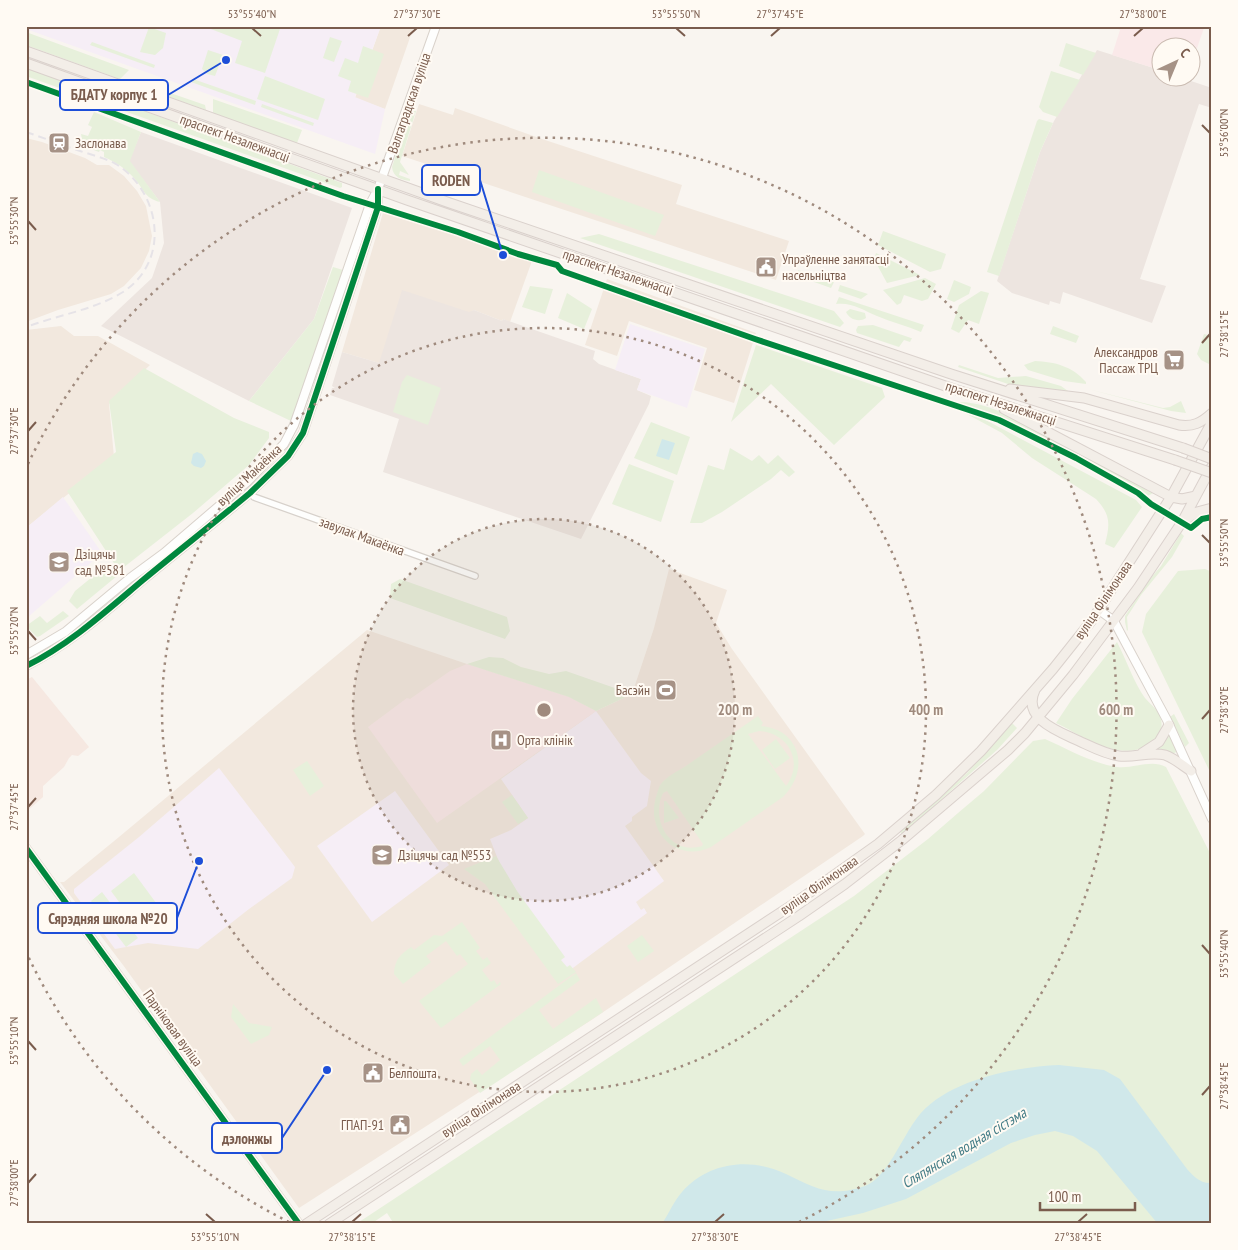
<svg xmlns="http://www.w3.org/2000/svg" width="1238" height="1250" viewBox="0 0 1238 1250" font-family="'PT Sans Narrow',sans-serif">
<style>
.residential{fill:#f2e8de}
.commercial{fill:#f6e8e1}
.industrial{fill:#ede5e0}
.education{fill:#f6eef6}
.medical{fill:#fae9e9}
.green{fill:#e7f0db;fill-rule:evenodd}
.water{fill:#d0e8ea}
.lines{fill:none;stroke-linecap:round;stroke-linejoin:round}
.street-casing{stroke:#d7d1cb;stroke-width:8}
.secondary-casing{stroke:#d9d2cb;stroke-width:10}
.primary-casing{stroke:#dad1cc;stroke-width:11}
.street{stroke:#fefefd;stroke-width:5.5}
.secondary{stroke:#fefefd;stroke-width:8}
.primary{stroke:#f3eee8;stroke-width:9}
.rail{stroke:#e6e3e7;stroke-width:2;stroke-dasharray:8 5;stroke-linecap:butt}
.primary-bridge-casing{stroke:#dad1cc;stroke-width:11;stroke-linecap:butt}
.primary-bridge{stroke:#f3eee8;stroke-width:9}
.cycleway-casing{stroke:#fffaf3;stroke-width:9}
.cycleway{stroke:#00873e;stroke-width:6}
.ticks{fill:none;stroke:#7a5c4d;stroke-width:2}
.ring{fill:none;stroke:#9f8a7d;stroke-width:2.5;stroke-dasharray:2.5 5}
.labels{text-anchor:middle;stroke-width:4;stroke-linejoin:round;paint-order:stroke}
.street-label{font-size:14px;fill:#7a5c4d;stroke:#fffaf3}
.poi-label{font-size:14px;fill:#7a5c4d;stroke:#fffaf3;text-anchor:start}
.water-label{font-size:15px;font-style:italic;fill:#437c86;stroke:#fffaf3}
.centre{fill:#9f8a7d;stroke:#fffaf3;stroke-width:2.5}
.ring-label{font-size:15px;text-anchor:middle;font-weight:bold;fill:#9f8a7d;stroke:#fffaf3;stroke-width:4;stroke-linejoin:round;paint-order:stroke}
.leader{fill:none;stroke:#1d4ed8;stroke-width:2}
.callout-dot{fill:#1d4ed8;stroke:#fffaf3;stroke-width:2}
.callout{fill:#fffaf3;stroke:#1d4ed8;stroke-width:2}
.callout-label{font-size:15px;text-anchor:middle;font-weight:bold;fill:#7a5c4d}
.neatline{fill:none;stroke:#7a5c4d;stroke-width:2}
.ticks-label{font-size:12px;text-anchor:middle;fill:#7a5c4d}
</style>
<rect width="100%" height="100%" fill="#f9f5f0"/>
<path class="residential" d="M381,26H414L385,109L355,98Z
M419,104L453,115L455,108L542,139L682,185L676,204L789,241L776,280L402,156Z
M26,138L42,142L85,158L97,165H109L124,176L137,191L146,206L152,236L149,251L141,268L124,286L111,294L58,310L26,322Z
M385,206L533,258L510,322L503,319L502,321L474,310L379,363L342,352Z
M607,279L756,333L734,403L694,390L707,348L629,321L617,356L585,345Z
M61,326L74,336H98L150,365L109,404L114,457L26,528V330Z
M669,569L727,590L716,623L732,649L865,834L863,836L593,1019L299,1208L123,965L60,882H64L119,837L367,630L467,664L569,697L596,711L632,694L654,628Z"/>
<path class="commercial" d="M32,677L89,747L78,756L72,755L69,758L64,767L43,786V797L26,812V680Z"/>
<path class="industrial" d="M1097,50L1160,70V78H1182L1212,88V108L1199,104L1140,279L1166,286L1152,323L1063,292L1060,304L1050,301L1049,305L1012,293L997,281L1040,152L1054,121Z
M141,132L352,208L314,319L249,401L101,326L152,278L164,243L160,202L129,161Z
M402,290L469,312L474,310L502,321L503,319L595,351L593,359L599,364L641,379L637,390L651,396L649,404L581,539L383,472L399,419L330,395L332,388H335L332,386L342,352L379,363Z"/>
<path class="education" d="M26,26H381L355,97L385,109L375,154L26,29Z
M630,324L705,349L687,408L637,390L641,379L615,370Z
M63,497L102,553L28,617L26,615V528Z
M596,711L641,773L651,781L647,806L632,817V821L625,826L664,881L636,902L641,910L644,908L647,913L558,979L499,862L490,839L511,830L528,818L501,779Z
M219,768L295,867L292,878L249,909L198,949L148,943L115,949L74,893V889L139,837Z
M395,791L449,865L372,922L317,846Z"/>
<path class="medical" d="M1117,26H1199L1204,28L1197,48L1183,42L1181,47L1160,48V70L1112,55L1120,30L1116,28Z
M467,664L569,697L596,711L437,823L368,727L407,698L410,699L450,671Z"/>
<path class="green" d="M203,26H281L265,73L235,63L242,41Z
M149,27L166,33L163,48L155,55L140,52Z
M26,32L129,70L120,79L26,45Z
M330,37L342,41L334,62L323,58Z
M92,42L155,65L154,68L90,45Z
M1066,43L1096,53L1083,75L1059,66Z
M363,46L384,54L368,98L348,91L351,81L338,76L345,58L358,63Z
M208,50L223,55L215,76L207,74L202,69Z
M26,68L342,183V187L340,188L26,76Z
M1051,71L1080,80L1057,117L1043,112L1039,107Z
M265,76L325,99L318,120L257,99Z
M130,79L205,105L206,110L127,82Z
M193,79L256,101L255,105L191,82Z
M213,99L302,130L297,143L213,113Z
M262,104L314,123L313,126L261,107Z
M410,110L416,111L400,162L409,175L400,171L399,175L410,179V181C401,180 393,177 392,167Z
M94,112L141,132L130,161L160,202C144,198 144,189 134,178C126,169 116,162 104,157V152L100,150L99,152L83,146L81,134L88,136L92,127L88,125Z
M1039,119L1053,123L1040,152L999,276L987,272L1037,121Z
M539,170L664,215L655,236L532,192Z
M883,231L946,254L941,269L930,272L878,245Z
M599,234L834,311L844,323L840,327L580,238Z
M876,253L920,275L887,283L874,259Z
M333,267L343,270L291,421L249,401L314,319Z
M798,270L834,282L831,288L800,277Z
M925,278L936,284L928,299L922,301L904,295L901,303L897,305L883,290Z
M954,280L971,287L969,294L954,302L947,299Z
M840,285L868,294L861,299L838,291Z
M530,286L553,289L545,314L522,307Z
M981,291L989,293L979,324L968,320L959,333L951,329L959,305Z
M567,293L592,309L584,329L558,318Z
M839,297L924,325L921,332C907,326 891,322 877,316C863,310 852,302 836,304Z
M850,309L865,313L866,318C859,323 849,319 846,312Z
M873,325L911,338H912L910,342L904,340L899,347L857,333L856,330L858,326Z
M1053,326L1079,336L1076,343L1050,334Z
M1204,334L1212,336L1211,365L1201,360L1197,354Z
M756,345L882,388L885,397L834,445L771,384L731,422Z
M1035,361C1055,362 1072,366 1086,382V384L1064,381L1028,370L1024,365Z
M959,365L998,378L1026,376L1061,386L1068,391L1008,384L958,367Z
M144,368L234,418L269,432V438L249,465L193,513L119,571L67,491L116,452L109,401Z
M407,375L441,388L428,425L393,412L402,382Z
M1088,389L1163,408L1170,407L1181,401L1186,413L1171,411Z
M957,402C998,401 1040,435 1075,452C1096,463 1137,478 1153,493L1146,497L1134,488L1107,473L1006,421L982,411Z
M952,406L980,417L1136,500L1142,507L1114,548L1105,544C1110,524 1111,515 1096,499L1032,458L1002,433Z
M651,422L690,437L677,475L634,458Z
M730,448L752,461L759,455L768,464L778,455L795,472L789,477L781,470L771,479L722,512L702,523H690L708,465L724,470Z
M629,464L674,481L661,522L612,504Z
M1181,533L1184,536L1172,557L1141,595L1127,617L1128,630L1127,631L1125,622V616L1149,580L1161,566Z
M108,564L117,576L77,609L69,601L75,591Z
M1205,569L1212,572V776L1142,632L1146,614L1178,571Z
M400,579L507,617L510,631L505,639L390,598L391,584Z
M63,611L69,616L40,636L37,637L26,626L40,616L47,623Z
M1117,642C1126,659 1134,683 1145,698C1150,704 1160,711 1161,719C1163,729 1160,737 1152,742C1122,765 1085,737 1056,723L1072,699Z
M489,657L503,658L521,667L549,674L566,671L632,694L596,711L569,697L467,664Z
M1174,714L1189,743L1185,747L1170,717Z
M758,716L763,723L761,726C801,730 810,770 783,797L711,847C675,864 644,830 657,794C658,791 659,786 661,784C666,777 678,771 686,766C710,749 734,733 758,716ZM759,731C789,733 804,762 786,786L748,734ZM667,791L703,844L702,846C670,856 650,820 663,793Z
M1012,723L1017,728L997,750L902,834L900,832L967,773Z
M1168,729L1179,750L1173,754L1156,748Z
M776,739L790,758L775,769L762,750Z
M1045,739C1068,749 1091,763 1117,767C1134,769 1151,759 1166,767L1212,857V1224H394L387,1213L371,1224H356L854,896L928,839L958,813L984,791L1033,741Z
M307,761L324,786L310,796L293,770Z
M512,795L528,818L518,824L502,802Z
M664,801H666L679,818L664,823Z
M496,856L517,891L565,957L561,960L567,967L570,965L576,972L558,984L485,884L464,869Z
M134,873L165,915L141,932L111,891Z
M102,892L118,913L106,922L91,901Z
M122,917L138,938L126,947L110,926Z
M462,922L480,948L476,951L483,960L487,957L491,963L482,970L491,982L494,980L497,985L500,982L501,984L441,1028L419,1001L468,964L460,954L457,956L446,941L426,956L431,962L403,984L394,974C395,959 400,955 411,947L414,950L434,935L442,936Z
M642,935L654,951L638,962L627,946Z
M576,973L580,980L539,1010L553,1029L596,998L603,1012L480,1093L470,1079L471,1074L477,1069L482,1075L500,1060L490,1046L463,1066L459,1060Z
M233,1004L249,1023L272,1027L269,1035L251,1044L231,1017Z"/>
<path class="water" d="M662,439L675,443L669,460L656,456Z
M197,452L202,454L206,461L204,466L201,468L194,466L191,463L193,454Z
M1059,1065L1104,1070L1120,1079L1187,1169C1194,1177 1201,1184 1212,1183V1224H1158L1097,1151L1073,1136L1055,1131L1035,1135L1011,1143L906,1199L863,1213L813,1224H662C669,1213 674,1201 682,1192C708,1162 751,1157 786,1174C815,1188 831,1198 865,1186C886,1179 903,1136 917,1118C945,1080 1015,1067 1059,1065Z"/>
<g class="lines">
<g class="street-casing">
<path id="street" d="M250,493L254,497L475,576"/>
</g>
<g class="secondary-casing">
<path id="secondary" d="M1099,610L1114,621L1123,638L1167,720L1212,819
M26,655L65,632L130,578L164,553L247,482L284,444L294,425L301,405L370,204L378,189L436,26
M26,666C70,644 105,612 143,580C178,551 214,523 250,493L288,456L303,433L378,207V191
M26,848L299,1224"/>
</g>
<g class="primary-casing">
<path id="primary" d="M26,51L447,202L951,374L1183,448
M26,63L407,200L954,389L1175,460
M1010,389L1084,398L1179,425C1193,427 1201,423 1212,413
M1004,409L1171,497L1182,499L1196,496
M1182,522L1197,512L1212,508
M1035,690C1021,719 1060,732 1079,741C1092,747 1105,754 1119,756C1135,758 1150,751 1165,755C1174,758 1183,766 1191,771
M1142,753L1159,742L1169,725
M306,1224L792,905L878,844L936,795L981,751L1053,669L1092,620L1171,497L1212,422
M329,1224L799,916L845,884L902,840L1008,750L1025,733L1073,675L1138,588L1182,522L1212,466"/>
</g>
<use href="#street" class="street"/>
<use href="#secondary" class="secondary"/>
<use href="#primary" class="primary"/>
<path class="rail" d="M26,132C44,138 62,145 80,151C92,155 105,158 116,164C161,192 171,261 123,292C94,310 58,315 26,327"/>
<g class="primary-bridge-casing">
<path id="primary-bridge" d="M1183,448L1212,459
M1175,460L1212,473"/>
</g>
<use href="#primary-bridge" class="primary-bridge"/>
<g class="cycleway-casing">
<path id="cycleway" d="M26,82L343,196L458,232L518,254L557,265L562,271L755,339L999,420L1076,458L1138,493L1151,504L1191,528L1202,519L1212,517
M26,666C70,644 105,612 143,580C178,551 214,523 250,493L288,456L303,433L378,207V189
M26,848L299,1224"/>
</g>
<use href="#cycleway" class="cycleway"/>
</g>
<path class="ticks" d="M252,28L261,36M676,28L685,36M408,36L417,28M771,36L780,28M1134,36L1143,28M1202,125L1210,133M28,221L36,230M1202,343L1210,334M28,431L36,422M1202,535L1210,543M28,631L36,640M1202,719L1210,710M28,807L36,798M1202,945L1210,954M28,1041L36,1050M1202,1095L1210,1086M28,1183L36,1174M206,1214L215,1222M352,1222L361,1214M715,1222L724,1214M1078,1222L1087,1214"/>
<circle cx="544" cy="710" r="191" fill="#9f8a7d" fill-opacity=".12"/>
<g class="ring">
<circle cx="544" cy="710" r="191"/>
<circle cx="544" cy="710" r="382"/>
<path d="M289 1222A572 572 0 0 1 28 956M28 464A572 572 0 1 1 799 1222"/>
</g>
<defs>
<g id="station-square" transform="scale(1.125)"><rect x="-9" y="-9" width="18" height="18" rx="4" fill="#a69286" stroke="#fffaf3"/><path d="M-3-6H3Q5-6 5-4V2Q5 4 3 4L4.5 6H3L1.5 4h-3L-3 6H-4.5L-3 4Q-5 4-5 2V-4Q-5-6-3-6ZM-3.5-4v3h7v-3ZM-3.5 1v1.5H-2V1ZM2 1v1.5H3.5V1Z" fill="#fff"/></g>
<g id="civic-square" transform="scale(1.125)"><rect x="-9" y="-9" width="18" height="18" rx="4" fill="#a69286" stroke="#fffaf3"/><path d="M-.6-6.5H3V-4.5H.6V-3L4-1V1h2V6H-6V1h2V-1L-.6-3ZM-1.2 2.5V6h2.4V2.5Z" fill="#fff"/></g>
<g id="supermarket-square" transform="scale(1.125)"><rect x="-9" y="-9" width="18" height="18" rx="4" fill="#a69286" stroke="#fffaf3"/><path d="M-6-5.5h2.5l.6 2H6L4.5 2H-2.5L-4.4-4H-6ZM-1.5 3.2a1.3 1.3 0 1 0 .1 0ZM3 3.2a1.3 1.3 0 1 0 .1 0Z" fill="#fff"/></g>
<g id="school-square" transform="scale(1.125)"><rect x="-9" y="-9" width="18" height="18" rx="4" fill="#a69286" stroke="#fffaf3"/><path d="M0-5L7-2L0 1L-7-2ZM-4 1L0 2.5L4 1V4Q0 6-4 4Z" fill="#fff"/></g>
<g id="stadium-square" transform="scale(1.125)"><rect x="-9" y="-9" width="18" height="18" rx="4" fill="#a69286" stroke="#fffaf3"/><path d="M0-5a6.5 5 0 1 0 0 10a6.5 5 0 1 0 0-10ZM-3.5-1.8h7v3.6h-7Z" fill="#fff"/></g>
<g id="hospital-square" transform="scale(1.125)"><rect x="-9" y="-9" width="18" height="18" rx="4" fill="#a69286" stroke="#fffaf3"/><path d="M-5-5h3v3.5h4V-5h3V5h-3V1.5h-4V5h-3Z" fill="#fff"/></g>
</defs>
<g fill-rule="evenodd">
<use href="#station-square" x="59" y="143"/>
<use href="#civic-square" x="766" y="267"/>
<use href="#supermarket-square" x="1174" y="360"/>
<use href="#school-square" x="59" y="562"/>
<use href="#stadium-square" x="666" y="690"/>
<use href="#hospital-square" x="501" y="740"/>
<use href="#school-square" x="382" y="855"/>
<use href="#civic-square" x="373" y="1073"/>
<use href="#civic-square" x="400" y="1125"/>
</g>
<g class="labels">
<g class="street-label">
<text transform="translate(409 103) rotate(-71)" y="5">Валгаградская вуліца</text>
<text transform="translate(235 138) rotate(20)" y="5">праспект Незалежнасці</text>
<text transform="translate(618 272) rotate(19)" y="5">праспект Незалежнасці</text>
<text transform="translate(1001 403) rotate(18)" y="5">праспект Незалежнасці</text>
<text transform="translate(249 475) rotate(-43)" y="5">вуліца Макаёнка</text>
<text transform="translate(362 536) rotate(20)" y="5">завулак Макаёнка</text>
<text transform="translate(1103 600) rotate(-56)" y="5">вуліца Філімонава</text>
<text transform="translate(819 885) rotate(-35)" y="5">вуліца Філімонава</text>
<text transform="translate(173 1028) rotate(54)" y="5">Парніковая вуліца</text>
<text transform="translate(481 1109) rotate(-33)" y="5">вуліца Філімонава</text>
</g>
<g class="poi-label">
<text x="75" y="148">Заслонава</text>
<text x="782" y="264">Упраўленне занятасці<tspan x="782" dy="16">насельніцтва</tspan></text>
<text x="1158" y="357" text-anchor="end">Александров<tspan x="1158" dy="16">Пассаж ТРЦ</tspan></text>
<text x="75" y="559">Дзіцячы<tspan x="75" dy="16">сад №581</tspan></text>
<text x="650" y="695" text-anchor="end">Басэйн</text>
<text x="517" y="745">Орта клінік</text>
<text x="398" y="860">Дзіцячы сад №553</text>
<text x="389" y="1078">Белпошта</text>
<text x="384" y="1130" text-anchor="end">ГПАП-91</text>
</g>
<g class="water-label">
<text transform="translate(964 1148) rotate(-31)" y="5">Сляпянская водная сістэма</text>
</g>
</g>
<circle cx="544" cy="710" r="8" class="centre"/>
<g class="ring-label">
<text x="735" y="715">200 m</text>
<text x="926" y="715">400 m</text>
<text x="1116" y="715">600 m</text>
</g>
<path class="leader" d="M226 60L168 95M503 255L480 180M199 861L177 918M327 1070L282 1138"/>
<g class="callout-dot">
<circle cx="226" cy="60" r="5"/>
<circle cx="503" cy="255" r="5"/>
<circle cx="199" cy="861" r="5"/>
<circle cx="327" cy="1070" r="5"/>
</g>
<g class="callout">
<rect x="60" y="80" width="108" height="30" rx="5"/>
<rect x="422" y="165" width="58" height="30" rx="5"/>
<rect x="38" y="903" width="139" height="30" rx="5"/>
<rect x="212" y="1123" width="70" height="30" rx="5"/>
</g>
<g class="callout-label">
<text x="114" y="100">БДАТУ корпус 1</text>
<text x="451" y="186">RODEN</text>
<text x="108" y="924">Сярэдняя школа №20</text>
<text x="247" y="1144">дэлонжы</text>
</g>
<rect width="1238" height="1250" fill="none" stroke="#fffaf3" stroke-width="55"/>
<g transform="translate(1176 62) rotate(44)"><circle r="24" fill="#fffaf3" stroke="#cabbb1"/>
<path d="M0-4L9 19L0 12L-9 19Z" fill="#a69286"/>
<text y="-8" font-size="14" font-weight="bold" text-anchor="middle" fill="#7a5c4d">С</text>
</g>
<path d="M1040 1202v8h95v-8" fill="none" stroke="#7a5c4d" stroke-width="2.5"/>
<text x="1048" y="1202" font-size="15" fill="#7a5c4d" stroke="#fffaf3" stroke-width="4" paint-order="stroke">100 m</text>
<rect x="28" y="28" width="1182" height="1194" class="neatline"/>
<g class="ticks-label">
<text x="252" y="18">53°55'40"N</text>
<text x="417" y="18">27°37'30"E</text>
<text x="676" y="18">53°55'50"N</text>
<text x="780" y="18">27°37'45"E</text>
<text x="1143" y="18">27°38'00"E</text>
<text transform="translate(1224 133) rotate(-90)" y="4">53°56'00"N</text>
<text transform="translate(14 221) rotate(-90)" y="4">53°55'30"N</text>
<text transform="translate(1224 334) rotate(-90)" y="4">27°38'15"E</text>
<text transform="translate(14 431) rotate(-90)" y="4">27°37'30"E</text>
<text transform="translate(1224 543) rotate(-90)" y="4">53°55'50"N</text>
<text transform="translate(14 631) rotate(-90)" y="4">53°55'20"N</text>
<text transform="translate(1224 710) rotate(-90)" y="4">27°38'30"E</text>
<text transform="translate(14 807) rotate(-90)" y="4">27°37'45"E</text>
<text transform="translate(1224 954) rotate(-90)" y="4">53°55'40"N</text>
<text transform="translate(14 1041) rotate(-90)" y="4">53°55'10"N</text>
<text transform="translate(1224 1086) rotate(-90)" y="4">27°38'45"E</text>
<text transform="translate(14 1183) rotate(-90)" y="4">27°38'00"E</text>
<text x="215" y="1241">53°55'10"N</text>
<text x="352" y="1241">27°38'15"E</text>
<text x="715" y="1241">27°38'30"E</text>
<text x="1078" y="1241">27°38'45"E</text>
</g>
</svg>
